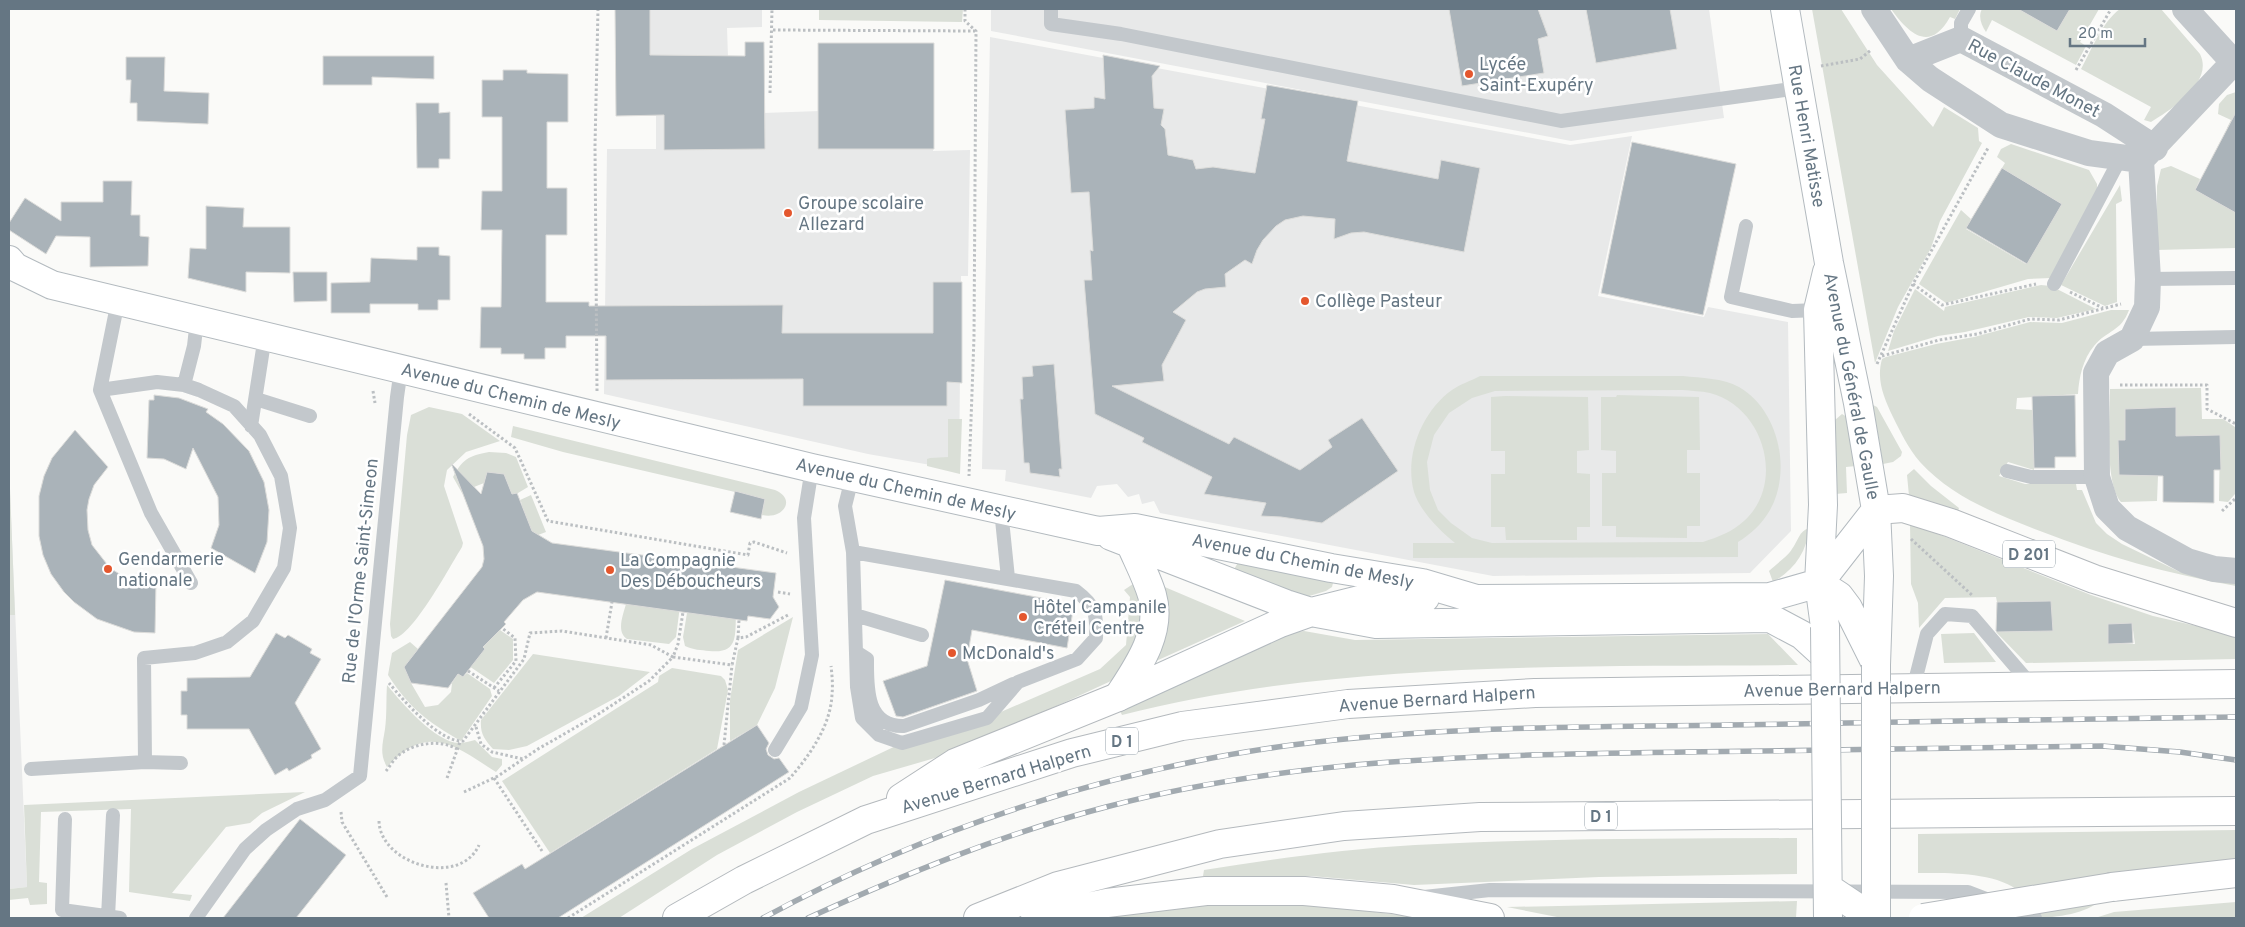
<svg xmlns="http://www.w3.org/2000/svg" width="2245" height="927" viewBox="0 0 2245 927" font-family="Overpass,sans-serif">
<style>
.built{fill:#e8e9e9}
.green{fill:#dadfd7;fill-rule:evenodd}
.building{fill:#aab3b9;stroke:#dcdcda}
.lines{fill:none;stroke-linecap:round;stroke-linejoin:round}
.secondary-casing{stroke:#b3babf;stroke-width:30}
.highway-casing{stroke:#b4b9bd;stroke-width:30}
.path{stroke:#bbbfc2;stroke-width:3;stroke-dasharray:2.5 2.5;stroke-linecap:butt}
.lane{stroke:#c3c8cc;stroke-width:14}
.street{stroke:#c3c8cc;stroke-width:26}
.secondary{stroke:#fff;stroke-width:28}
.highway{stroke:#fff;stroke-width:28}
.rail-casing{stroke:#a2aab0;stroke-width:5.5}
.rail{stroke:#fff;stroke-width:4;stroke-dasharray:11;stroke-linecap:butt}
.secondary-bridge-casing{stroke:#b3babf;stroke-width:30;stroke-linecap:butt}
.highway-bridge-casing{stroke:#b4b9bd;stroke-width:30;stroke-linecap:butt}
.secondary-bridge{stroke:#fff;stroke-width:28}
.highway-bridge{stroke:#fff;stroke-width:28}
.poi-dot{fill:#e4572e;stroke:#fff;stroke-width:2}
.labels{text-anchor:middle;stroke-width:5;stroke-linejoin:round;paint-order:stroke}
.shield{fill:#fff;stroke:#939fa8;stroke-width:1}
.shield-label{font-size:16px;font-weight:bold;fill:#657683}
.poi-label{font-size:18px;fill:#657683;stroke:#fff;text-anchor:start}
.street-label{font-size:18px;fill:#657683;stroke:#fff}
</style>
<rect width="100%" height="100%" fill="#fafaf8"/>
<path class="built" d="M617,9H762V27L727,28L728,57L763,113L820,111L933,45V151L970,150L968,276H961L959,470L868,454L604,394L607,149H656V116L618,114Z
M991,9H1709L1724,118L1571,141L991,31Z
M990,37L1570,145L1632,136L1598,296L1704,317L1708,307L1788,322L1791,531L1750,573L1493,576L1160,513L1154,501L1142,504L1139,494L1128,497L1117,484L1097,486L1091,498L1005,481L1006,470L982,469Z
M9,470L27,887L9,889Z"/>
<path class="green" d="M819,9H963L962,22L819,20Z
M1812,9H1841L1877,65L1933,127L1944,107L1978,128L1979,141L1982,143L1940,221L1931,248L1898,307L1875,363Z
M1891,9H1960L1955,19L1950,17C1930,53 1909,34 1891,9Z
M1982,9H2018L2057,31L2070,9H2099L2080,42L2086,46L2076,65L1992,20L1986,32C1981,25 1978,16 1982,9Z
M2120,9H2161L2200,54C2214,82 2172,109 2151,122L2144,120L2151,107L2081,69C2092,49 2102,22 2120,9Z
M2236,92V133L2227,128L2231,120L2218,114L2219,104L2227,95Z
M2011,144L2089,170L2097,184V194L2051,278L2028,279L1946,303L1919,284L1961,210L1971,219L1966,229L2026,264L2062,204L2002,168L2005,163L1997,157L2001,149Z
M2171,166L2200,179L2195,190L2236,213V248L2156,250L2157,186L2161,169Z
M2120,185L2122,201L2116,204L2117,302L2105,306L2061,285Z
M2041,285L2051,286L2096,309L2057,318L2029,317L1965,332L1938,336L1888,351L1894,331L1915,289L1944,311L1945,307Z
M2111,310H2129C2121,332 2107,330 2094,346C2083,359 2079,377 2078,394L2017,398L2016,409L2033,410L2034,470L2008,462L1999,476L2025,484H2076L2077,490H2082L2096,523L2107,534L2122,544L2180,572L2236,582V586C2169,574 2104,556 2040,531C1996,514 1952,497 1920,462C1908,448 1901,433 1893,417C1884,398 1876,380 1882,359L1886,357L1936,344L1974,337L2030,322L2062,323Z
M1480,376H1683C1701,378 1723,378 1739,387C1779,410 1792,471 1770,510C1762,524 1751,534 1738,542V557L1413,558V543H1455C1440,531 1420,511 1414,492C1404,456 1422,411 1452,390C1460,384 1471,381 1480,376ZM1683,390C1691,391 1701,391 1710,393C1764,407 1786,483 1744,521C1732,532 1718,537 1703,542L1492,543L1472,538L1451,523L1438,510L1430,490L1427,462L1434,435L1449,413L1472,398L1495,391Z
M2201,388L2202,419H2223L2235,427V494L2228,502L2219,501L2220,436H2176V407L2126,409L2125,440H2118L2119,475L2158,476L2157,501L2121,502C2104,483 2110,416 2110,389Z
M1617,395L1699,397L1700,450H1687V473H1700V526H1687V538L1616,537V526H1602V473H1616V451L1601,450V397H1616Z
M1505,396L1588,397L1589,450L1577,451V473L1590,474V527H1577V540H1506L1505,527H1491V474H1505V451H1491V397Z
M1873,405L1877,407L1902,452L1901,456L1893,462L1883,464Z
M429,407L462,414L500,441L466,452L447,470L444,486L463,543L462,547C450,566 413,636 393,639L391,636L390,624L407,435L411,415Z
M1842,414L1847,417L1856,466L1846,467L1847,493L1835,494V420Z
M948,419H962L960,474L927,466V459L930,458L948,457Z
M513,426L775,490C797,499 783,520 762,515L765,499L563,452L511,437Z
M489,452L506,453L516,457L528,487L518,493L512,494L504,474L487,472L484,483L474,487L468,482L462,493L453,477C463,459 468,456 489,452Z
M9,463L15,615H9Z
M1914,469L1931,486L1959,508L1958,511L1909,496L1907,475Z
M531,495L546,532L538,535L536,538L526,528L530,526L517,506L522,504L520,500Z
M1910,524L1923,528L2091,595L2153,616L2236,635V659L2026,663L1996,632L2052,631L2050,601L1997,602L1996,597L1945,598L1919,628L1918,603L1911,584ZM2132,623L2135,644H2108V624Z
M1809,528C1807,552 1794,570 1773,582L1769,571C1776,564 1788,556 1792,549C1798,541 1799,531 1809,528Z
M1240,559L1327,576L1333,583L1332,587L1326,591L1296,600L1232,573Z
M1133,584L1144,598L1145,614L1133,658L1111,681L1000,732L935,758L873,776L797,812L717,855L619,918H581L692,849L799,792L902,743L987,718L1100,669L1126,645L1130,597L1124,590Z
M1160,585L1245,621L1156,661Z
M626,604L680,606L676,637L669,644L627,639C616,632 623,615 626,604Z
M692,609L712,611V617H715L716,612L736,614C735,637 738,654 709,651C701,650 693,650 685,646L683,637L687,613H692Z
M793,617L775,688L757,725L730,741V700L738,650Z
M500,630L513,639V660L494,683L466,664L483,651L485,649L481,645Z
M1304,631L1355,640L1768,634L1798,665C1576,667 1337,660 1122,715L1119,709L1287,633Z
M1974,633L1996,662L1944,663L1941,634Z
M410,642L418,649L405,667L411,683L425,707L438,705L451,692L452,683L458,674L463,677L467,673L490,689L492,696L461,741C428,722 409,708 388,675L392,653Z
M533,654L650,672L619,696L527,746L509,750L493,749C484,739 480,733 481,720Z
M672,668L721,676L725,680L728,690L717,749L550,853L502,781L658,682L659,676Z
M387,685C401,702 436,743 459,743C464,743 470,741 475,740L492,757L502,759V765L496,772C455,746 428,722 387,767C379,753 383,743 385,729C387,715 386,699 387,685Z
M305,792L262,813L250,823L226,827L172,893L192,895L190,901L129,892L131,809L41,812L39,882L47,883V904L30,905L28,898L9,900V889L27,887L24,805Z
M2236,830V861L2072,880L2016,889C1992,872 1947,873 1918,873V834Z
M1797,838V874L1599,877L1414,885L1311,876H1203L1204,870C1274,859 1344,849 1415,845C1542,838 1670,839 1797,838Z
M2100,900C2078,923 2013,918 1982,918Z
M1797,901L1796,918H1562L1507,907Z
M2236,902V918H2095L2114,912Z
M1297,903L1426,918H1093C1157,903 1231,904 1297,903Z"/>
<path class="building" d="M615,9H650V55L745,56V42H764L765,149L664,150V115L616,116Z
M1449,9H1538L1548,36L1538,39L1544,73L1462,86Z
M1586,9H1670L1677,49L1596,63Z
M2018,9H2070L2057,31Z
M818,43H934V149H818Z
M1103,55L1160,66L1152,76L1154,108L1164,109L1161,125L1165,129L1168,155L1193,160L1196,169L1213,167L1255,173L1265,119H1261L1267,85L1358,101L1347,161L1438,179L1441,160L1480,168L1464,252L1364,232L1351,233L1334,239L1335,219L1303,216L1285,220L1276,226L1263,240L1257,250L1252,264L1245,260L1225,274L1226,287L1205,289L1197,292L1173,312L1186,320L1162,365L1164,381L1112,386L1229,444L1234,437L1300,470L1332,447L1328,440L1362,418L1398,471L1322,523L1281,517L1261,516L1266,503L1204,494L1212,477L1142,442L1144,438L1095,414L1084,280H1092L1090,250L1093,251L1089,192L1071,193L1065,110L1094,108V97L1105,99Z
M323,56H434V79L372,77V85H323Z
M126,57H165L164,91L209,93L208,124L137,121V103H130L131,80H126Z
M503,70H527V73L568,74V122H547V188H567V235H546V302H589V306L783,305L782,333H933V282H962V383L947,382V406H803V379L606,380V336H566V348H545V359H524V354H501V348H480L481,307H501L502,230H481L482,191H502V117H482V80H503Z
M416,103H439V113L450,112V159H439V168H417Z
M2236,112V213L2195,190Z
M1632,142L1736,164L1703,315L1601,293Z
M2002,168L2062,204L2027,264L1966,228Z
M103,181H132L131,215H140V236L149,237L148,266L90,267V237L56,236L46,254L9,230V223L25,198L61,221V202H103Z
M206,206L244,208L243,227H290V273L246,272V292L188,278L190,248L206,249Z
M417,247H439V255L450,256V300H438V310H418V304H370V313H331V283L370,282L371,258L417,260Z
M293,272H327V301L294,302Z
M1054,364L1062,469H1059L1060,477L1030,473L1029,463H1024L1020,399H1023L1022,377L1033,376L1032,366Z
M154,395L179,398L208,409L206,412L223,424L249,451L264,482L269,510L267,542L255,573L211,548L219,525L218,497L193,448L186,469L164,459L147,458L149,400H154Z
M2075,395L2076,457H2055V468H2034L2032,396Z
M2176,407V436L2220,435L2221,470H2214V503L2163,502V476L2119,475L2118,440H2125V409Z
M75,430L108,467L94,485L89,499L87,510L88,530L92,545L110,568L121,575L131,580L156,582L155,633L134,632L97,619L74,602L64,592L51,574L43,555L39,536V496L44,476L52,458Z
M451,463L481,494L487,472L504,474L512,494L517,493L532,531L552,543L776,573L773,597L779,607L770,619L748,616L747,621L537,592L523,600L504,622L506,624L483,647L485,649L463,677L458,674L448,688L411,683L404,667L482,567L484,559L483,546Z
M735,491L765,499L761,519L730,512Z
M945,580L1074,604L1067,648L972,630L967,659L977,691L903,717L896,716L883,681L927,666Z
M2051,601L2053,631L1997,632L1996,631L1997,602Z
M2132,623L2133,643L2108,644V624Z
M276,633L285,638L288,635L312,649L310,653L321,659L295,703L321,749L311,755L312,758L289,771L287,768L275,775L249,729H187V715H181V691H187V678L250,677Z
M757,725L769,743L766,749L768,755L774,759L779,758L789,772L558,918H489L473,893L522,864L525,869Z
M300,819L346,855L296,918H223Z"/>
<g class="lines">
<g class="secondary-casing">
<path id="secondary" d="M1785,9L1829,263L1858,403L1876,510L1879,576L1876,665
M9,260L15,267L52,285L812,468L1098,531L1135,528L1331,568L1422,583L1476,599L1770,597L1819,583
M1111,536L1286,604L1311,612L1376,624L1770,618L1802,635L1825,656
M1819,583L1839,596L1848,608L1875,662
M1819,583L1876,510
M1825,627L1819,583L1823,505L1818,310L1827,272
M1118,697L1280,623L1311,612L1375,596L1425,598
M1118,697C1137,668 1163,632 1152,595C1147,578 1138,561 1131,545"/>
</g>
<g class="highway-casing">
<path id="highway" d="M1876,510L1903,508L1951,523L2094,579L2236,623
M901,798L955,763L1118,697
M2112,887L2236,873
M677,918L744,880L866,820L1072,753L1182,726L1348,704L1535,693L2236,684
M978,918L1058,886L1220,844L1344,826L1480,817L2236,811
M1035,918L1107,903L1206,891H1304L1393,899L1490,918"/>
</g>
<path class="path" d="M965,9V21L976,31L974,337L969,476
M773,30L975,31
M1821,66L1860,59L1871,50
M2076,70L2111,9
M770,93L772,9
M1913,284L1942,305L2036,284
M2070,292L2103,308
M1882,356L1939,340L1977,334L2030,319L2059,320L2121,304
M1877,364L1913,284L1988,148
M2120,385H2207V409L2236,424
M373,391L375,403
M597,391L595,146L598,9
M469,414L515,448L548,521L748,555L750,543L754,542L787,553
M2222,511L2236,498
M1911,539L1973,596
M778,592L790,594
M606,638L612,602
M738,638L739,620
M468,671L499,691
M389,683C403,700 440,743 463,741L524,659L530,633L562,631L651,645L673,657L678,644L683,612
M494,688L516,661L515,638L502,628
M476,727L481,744L492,752L523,759
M724,745L732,665
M386,771C390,766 394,759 399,755C414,743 440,739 457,749
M447,778L460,742
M494,778L542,851
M464,792L498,776L538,749L597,715L649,681L673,657L732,665L738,638L746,637L790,614
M341,812L342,822L387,897
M379,821C380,864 460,888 479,845
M446,883L449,918
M568,918L790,778C810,755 831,725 832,694C833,685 832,675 831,666"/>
<path class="lane" d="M1051,9V24L1121,34L1561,121L1799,88
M1961,39V23L1969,9
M1746,226L1731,297L1792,311L1818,310
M2148,279L2236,278
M2054,284L2121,157
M2132,339L2236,337
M100,390L118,301
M256,399L310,416
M251,426L265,336
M2007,471L2031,477H2097
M852,478L845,506L853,552L857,687L862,718L879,735L902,743L987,718L1018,682L1077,659L1096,638C1097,614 1096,606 1076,591L853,552
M1001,510L1008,578
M191,583L151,513L100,390L157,382L184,385L194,346L197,320
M855,615L922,635
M856,652L867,659C867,686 865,727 904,726L979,700L1013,684
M1913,689L1927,634L1945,614L1972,616L2032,686
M775,750L801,707L812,655L804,518L812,468
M145,762L181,763
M31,769L145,762L144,658L195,653L227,642L253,621L284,568L290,528L281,476L260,435L234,406L199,390L184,385
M65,819L62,910L120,918
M1424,897L1490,890L1968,892L2035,918
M108,917L113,815
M196,918L245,849L266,830L297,809L325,800L360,776L397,397L401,369"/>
<path class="street" d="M1874,9L1908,60L1930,79L2001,125L2089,153L2141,160
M2185,9L2236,65
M1908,60L1961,39L2104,115L2155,148
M2142,159L2233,63
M2141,160L2148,279L2147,307L2132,339L2107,353L2096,373L2097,477L2107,508L2127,528L2187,561L2214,569L2236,571"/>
<use href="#secondary" class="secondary"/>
<use href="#highway" class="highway"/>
<g class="rail-casing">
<path id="rail" d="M763,918C927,829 1107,770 1292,745C1437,726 1584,727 1730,725C1899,722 2067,719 2236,717
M808,918C905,874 1003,834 1106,807C1294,757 1491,755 1685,752C1824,751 1963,747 2102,746L2180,752L2236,760"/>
</g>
<use href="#rail" class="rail"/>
<g class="secondary-bridge-casing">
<path id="secondary-bridge" d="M1825,627L1828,918
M1828,888L1873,918
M1876,918V665"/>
</g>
<g class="highway-bridge-casing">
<path id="highway-bridge" d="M1923,918L2112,887"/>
</g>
<use href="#secondary-bridge" class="secondary-bridge"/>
<use href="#highway-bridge" class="highway-bridge"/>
</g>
<g class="poi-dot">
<circle cx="1469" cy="74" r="5"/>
<circle cx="788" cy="213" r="5"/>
<circle cx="1305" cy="301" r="5"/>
<circle cx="108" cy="569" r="5"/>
<circle cx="610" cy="570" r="5"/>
<circle cx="1023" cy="617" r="5"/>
<circle cx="952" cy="653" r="5"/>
</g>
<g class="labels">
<g class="shield">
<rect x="2003" y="540.5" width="52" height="27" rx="4"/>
<rect x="1106" y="727.5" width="32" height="27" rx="4"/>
<rect x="1585" y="802.5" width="32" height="27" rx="4"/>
</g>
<g class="shield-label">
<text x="2029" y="560">D 201</text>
<text x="1122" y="747">D 1</text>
<text x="1601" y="822">D 1</text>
</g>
<g class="poi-label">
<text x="1479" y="70">Lycée<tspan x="1479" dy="21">Saint-Exupéry</tspan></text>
<text x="798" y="209">Groupe scolaire<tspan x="798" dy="21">Allezard</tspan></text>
<text x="1315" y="307">Collège Pasteur</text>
<text x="118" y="565">Gendarmerie<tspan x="118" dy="21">nationale</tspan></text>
<text x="620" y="566">La Compagnie<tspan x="620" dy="21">Des Déboucheurs</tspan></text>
<text x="1033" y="613">Hôtel Campanile<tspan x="1033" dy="21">Créteil Centre</tspan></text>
<text x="962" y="659">McDonald's</text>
</g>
<g class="street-label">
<text transform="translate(2034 78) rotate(28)" y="6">Rue Claude Monet</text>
<text transform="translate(1807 136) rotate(80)" y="6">Rue Henri Matisse</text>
<text transform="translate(1852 386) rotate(79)" y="6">Avenue du Général de Gaulle</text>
<text transform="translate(511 396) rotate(14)" y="6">Avenue du Chemin de Mesly</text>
<text transform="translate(906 489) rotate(13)" y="6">Avenue du Chemin de Mesly</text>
<text transform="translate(1303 561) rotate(11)" y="6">Avenue du Chemin de Mesly</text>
<text transform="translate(360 571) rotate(-84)" y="6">Rue de l'Orme Saint-Simeon</text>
<text transform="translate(1842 689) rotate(-1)" y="6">Avenue Bernard Halpern</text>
<text transform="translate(1437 699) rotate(-4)" y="6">Avenue Bernard Halpern</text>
<text transform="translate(996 779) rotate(-17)" y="6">Avenue Bernard Halpern</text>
</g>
</g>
<rect width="2245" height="927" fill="none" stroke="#657683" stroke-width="20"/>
<path d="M2070 38v8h75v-8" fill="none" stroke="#657683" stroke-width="2.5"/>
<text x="2078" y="38" font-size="15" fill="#657683" stroke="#ffffff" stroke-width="4" paint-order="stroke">20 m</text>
</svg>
